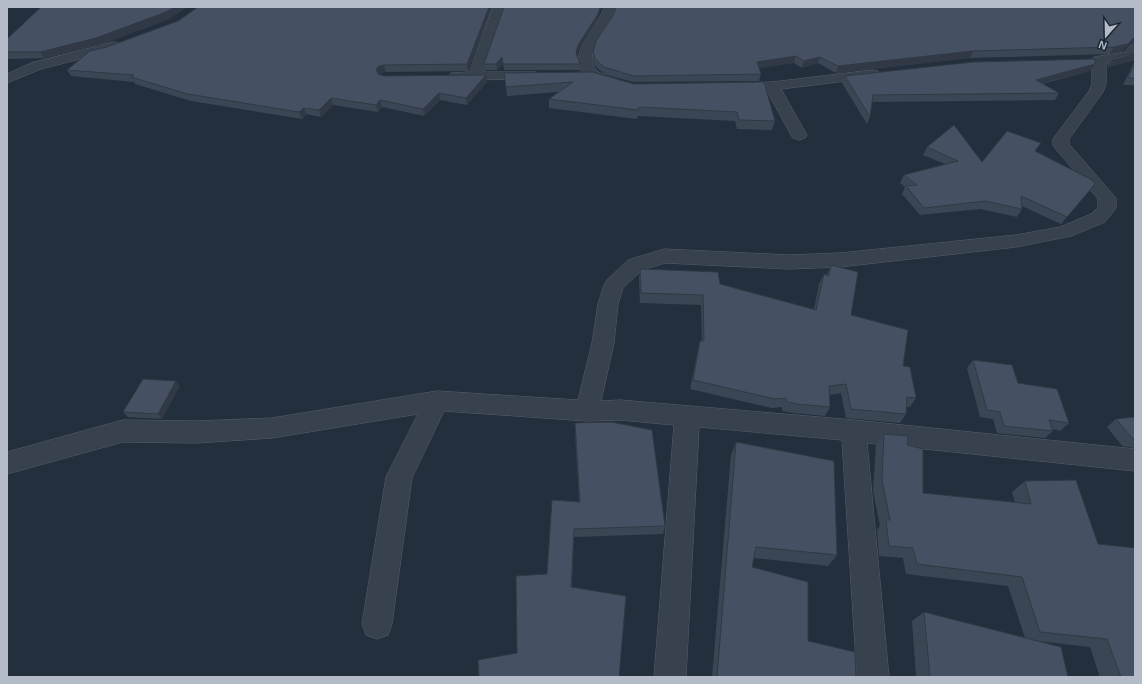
<svg xmlns="http://www.w3.org/2000/svg" width="1142" height="684" viewBox="0 0 1142 684" font-family="Arial,sans-serif">
<style>
.lines{fill:none;stroke-linecap:round;stroke-linejoin:round}
.minor-casing{stroke:#565f6c;stroke-width:1}
.minor{fill:#38414e;fill-rule:evenodd}
.wall{fill:#3b4654}
.shaded-wall{fill:#303945}
.building{fill:#455162;stroke:#303945}
</style>
<rect width="100%" height="100%" fill="#242f3e"/>
<g class="lines">
<g class="minor-casing">
<path id="minor" d="M493,7H505L484,72H535L540,73L542,76L540,79L456,80L451,79L449,76L451,73L469,72Z
M604,7H616C612,23 581,55 596,70C603,77 619,78 623,84L621,87C612,89 599,85 591,80C559,59 597,31 604,7Z
M114,42L119,43L121,46L119,49L41,69L7,83V74L31,63Z
M1135,45L1134,58L1106,63V84L1103,92L1069,139V144L1116,198V208L1105,222L1071,236L1016,247L840,267L789,269L665,263L642,270L623,288L618,304L614,343L601,401L620,400L854,420L1135,449V471L867,443L889,677H857L842,440L699,427L686,677H654L674,425L620,420L587,421L444,411L412,478L392,624L388,635L377,639L366,635L362,624L386,477L418,414L272,438L197,443L123,442L7,474V452L123,420L197,421L272,418L437,391L578,400L592,343L598,304L604,285L607,280L628,260L664,249L789,255L840,253L1016,235L1060,227L1091,214L1098,207V199L1055,148L1053,145V139L1089,91L1092,84V60L1094,57L1125,52L1130,46Z
M873,70L878,71L880,74L878,77L781,89L807,135L805,138L799,140L793,138L791,135L767,91L731,90L729,87L731,84L736,83L772,82Z"/>
</g>
<use href="#minor" class="minor"/>
</g>
<path class="wall" d="M492,7L468,71L386,72L381,73L379,74L384,76L487,82L467,105L440,100L424,116L382,107L378,112L333,105L321,117L306,114L302,119L191,101L135,84L134,82L71,76L67,70L107,47L178,21L197,8Z
M1135,7V44L1129,45L1123,51L1110,54L970,58L836,73L818,63L802,68L794,63L759,68L761,74L759,81L633,82L604,74L594,65L593,59V52L614,14Z
M169,19L100,45L44,58L7,59V39Z
M597,20L578,51L577,56L580,64V70H504L503,64L497,70H485L484,64Z
M1135,53V60L1108,67V64L1112,58Z
M1135,60V85H1123Z
M1090,71L1043,84L1059,93L1055,100L872,102L870,117L867,124L842,83L845,76Z
M504,73L634,84L775,121L772,130L737,129L735,121L638,116L637,119L549,108V99L558,92L507,96Z
M927,147L982,162L1035,152L1095,184L1061,224L1022,206V209L1017,217L980,209L920,215L902,194L905,187L900,183L904,175L945,164L923,155Z
M831,265L851,315L903,366L916,398L910,407H906V414L900,423L846,418L841,393L829,395L830,407L825,416L793,413L782,411V407L772,408L690,389L698,350L700,341H702L701,305L640,303L639,279L640,269L720,284L814,309L819,284L824,274L827,275Z
M973,360L1018,383L1069,423L1060,431L1053,429V431L1045,438L997,433L993,419L980,417L967,368Z
M180,386L162,419L128,417L123,412Z
M1135,417V448L1122,446L1107,427L1116,419Z
M575,423L665,526L663,534L574,537L572,587L517,653L547,574L579,502L575,432Z
M884,434L907,445L923,493L1015,502L1012,492L1025,481L1135,677H1100L1090,647L1037,641L1068,677H916L912,621L924,612L1025,638L1008,586L906,574L903,558L879,556L877,530L880,526L873,491L876,445Z
M736,442L837,555L828,566L754,558L752,567L808,641L856,677H712L731,455Z"/>
<path class="shaded-wall" d="M175,7H187L169,19L100,45L44,58L40,52Z
M489,7H492L468,71L467,64Z
M600,7H602L597,20L578,51L576,60V53L578,45Z
M1133,38H1135V44L1129,45L1123,51L1110,54L1114,47Z
M973,51L970,58L836,73L838,66Z
M1135,54V60L1108,67L1112,60Z
M796,56L794,63L756,69L757,62Z
M502,57L503,64L497,70L496,64Z
M820,57L818,63L802,68L804,61Z
M1095,64L1090,71L1032,86L1036,80Z
M384,65L386,72L381,73L378,76L376,69L379,66Z
M486,75L487,82L467,105L466,98Z
M439,93L440,100L424,116L423,109Z
M331,98L333,105L321,117L319,110Z
M380,100L382,107L378,112L376,105Z
M304,108L306,114L302,119L299,112Z
M1095,184L1090,191L1061,224L1067,217Z
M176,381L180,386L162,419L158,414Z"/>
<path class="building" d="M41,7H175L166,12L96,38L40,52H7V39Z
M198,7H489L467,64L384,65L379,66L376,69L378,74L384,76L486,75L466,98L439,93L423,109L380,100L376,105L331,98L319,110L304,108L299,112L188,94L131,77L134,75L67,70L90,51L107,47L178,21Z
M504,7H600L598,14L578,45L576,53L580,64H503L502,57L496,64H484Z
M616,7H1135V38H1133L1128,44L1114,47L973,51L838,66L820,57L804,61L796,56L757,62L761,74L634,76L604,67L595,59L593,52L596,41L614,14Z
M1135,53V54L1112,60V58Z
M1095,59V64L1036,80L1059,93L873,95L870,117L845,76L973,62Z
M1135,63V78H1128Z
M592,72L634,84L764,82L775,121L739,120L737,112L639,107L638,110L549,99L573,82L506,87L504,73Z
M954,125L982,162L1007,131L1041,143L1035,151L1092,180L1095,184L1067,217L1021,196L1022,209L985,201L924,208L906,186L917,185L904,175L958,161L927,147Z
M831,265L858,272L851,315L908,330L903,366L910,367L916,398L907,397L906,414L851,409L846,384L829,386L830,407L797,404L787,402L786,398L775,399L693,380L700,341H704L703,295L641,293L640,269L718,272L720,284L816,310L824,274L829,276Z
M973,360L1012,365L1018,383L1057,389L1069,423L1049,420L1053,431L1004,426L1000,412L987,410Z
M143,379L176,381L158,414L123,412Z
M1135,417V439L1132,438L1116,419Z
M611,422L652,430L665,526L574,529L571,587L626,596L619,677H479L478,660L517,653L516,576L547,574L552,500L580,502L575,423Z
M884,434L908,436L907,445L923,449V493L1031,504L1025,481L1076,480L1098,544L1135,548V677H1121L1107,639L1040,632L1022,577L917,564L913,548L889,546L886,520H890L882,480Z
M736,442L834,461L837,555L756,547L752,567L808,582V641L855,652L856,677H717Z
M924,612L1061,647L1068,677H930Z"/>
<rect width="1142" height="684" fill="none" stroke="#b4bcc9" stroke-width="16"/>
<g transform="translate(1106 36) rotate(200)" stroke="#1d2633" stroke-width="3" paint-order="stroke">
<path d="M0-3L7 15L0 10L-7 15Z" fill="#b4bcc9"/>
<text y="-6" font-size="11" font-weight="bold" text-anchor="middle" fill="#b4bcc9">N</text>
</g>
</svg>
